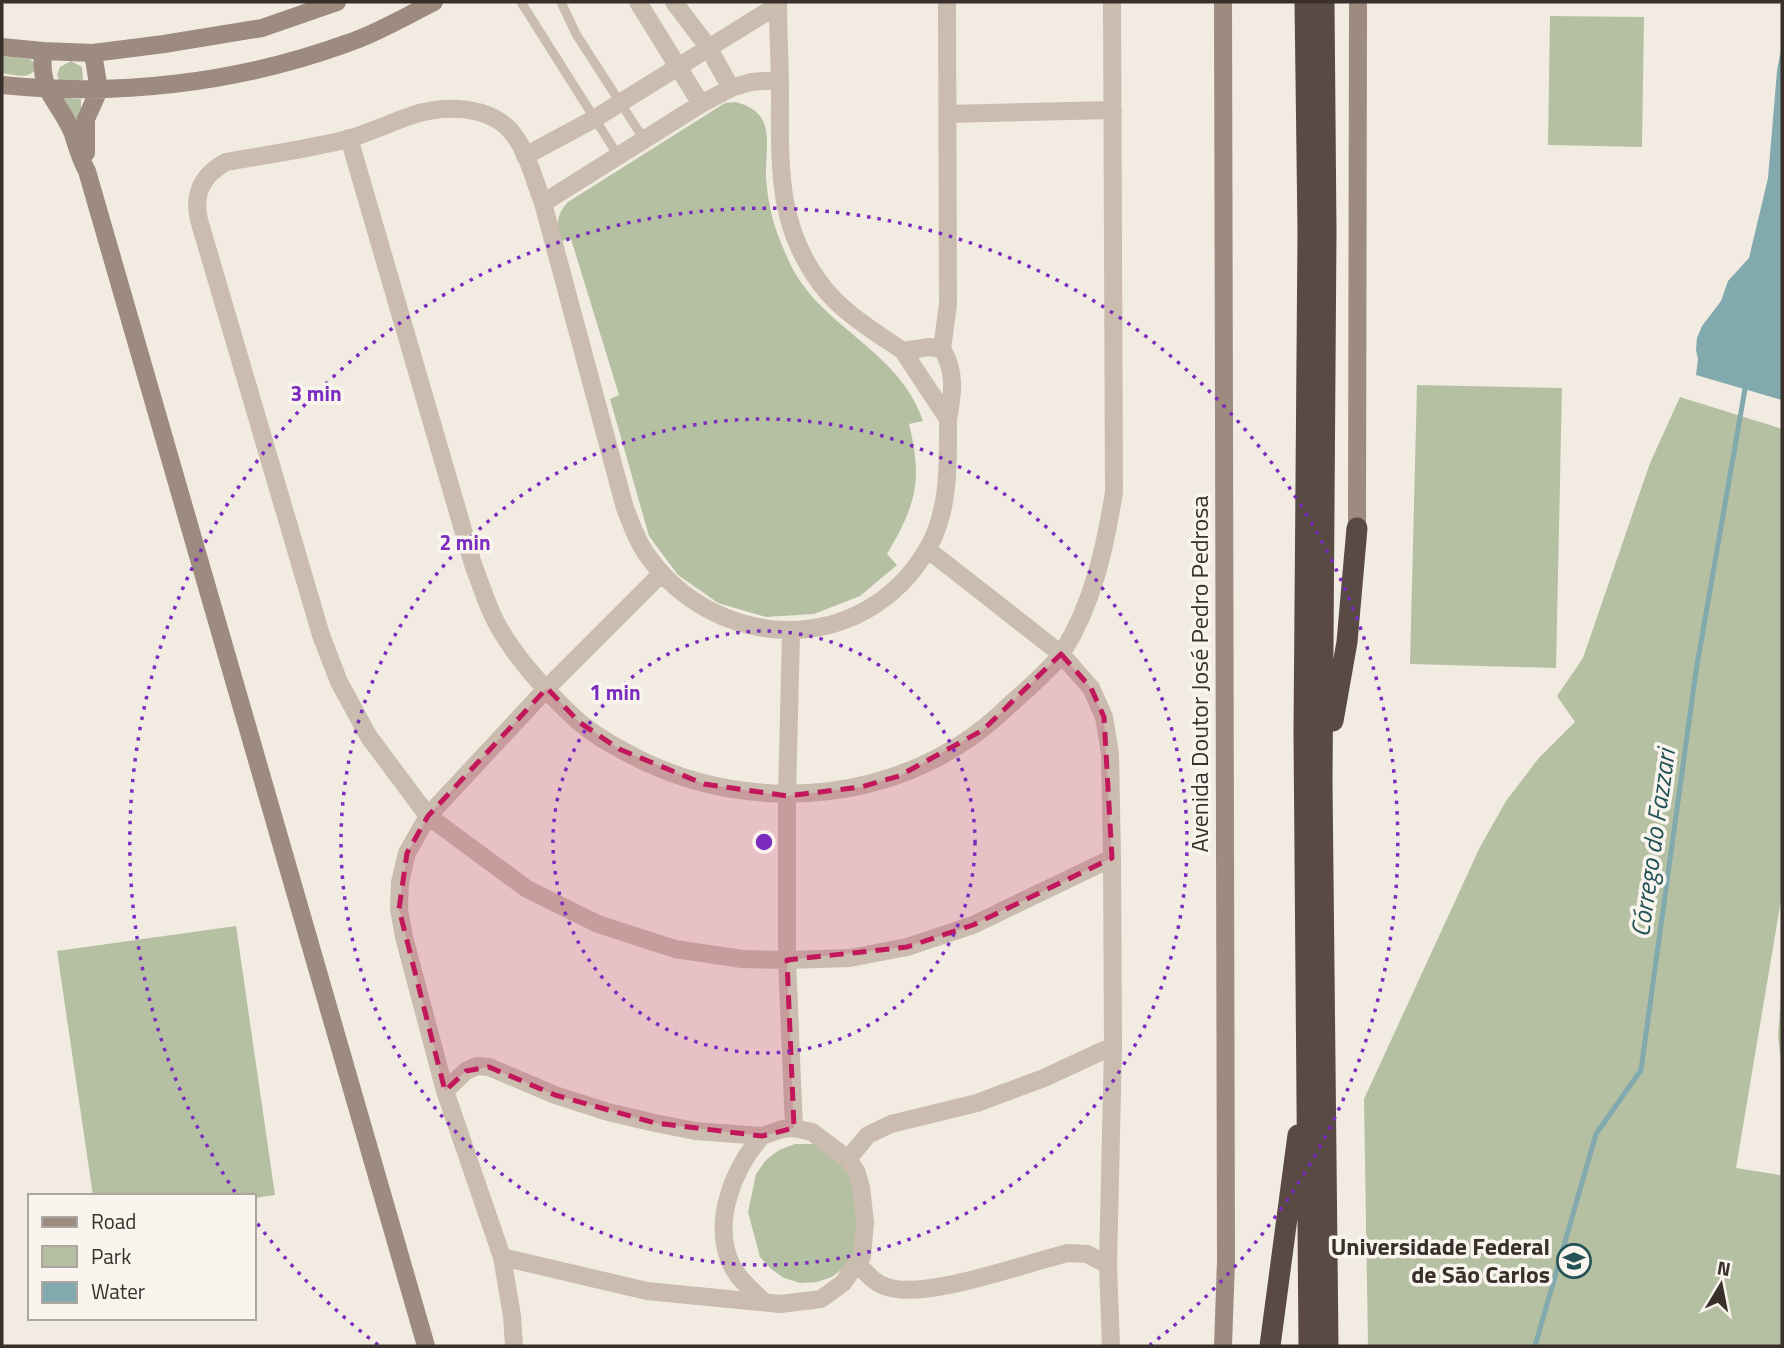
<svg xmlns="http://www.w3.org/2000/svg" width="1784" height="1348" viewBox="0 0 1784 1348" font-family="'Titillium Web',sans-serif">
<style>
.green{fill:#b5c0a2}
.water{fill:#82a9ad}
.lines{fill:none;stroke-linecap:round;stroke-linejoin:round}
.stream{stroke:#82a9ad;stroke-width:5}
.lane{stroke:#cabcae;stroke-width:9}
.street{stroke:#cabcae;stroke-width:18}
.secondary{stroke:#9d8b7f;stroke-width:18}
.highway{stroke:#594b43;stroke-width:21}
.marked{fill:#c2185b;fill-opacity:0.2;stroke:#c2185b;stroke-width:5;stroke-dasharray:14 9;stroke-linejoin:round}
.ring{fill:none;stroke:#7b2cbf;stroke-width:3.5;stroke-dasharray:3.5 7}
.labels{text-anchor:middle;stroke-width:7;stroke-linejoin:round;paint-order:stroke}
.street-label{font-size:24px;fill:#39302c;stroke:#f9f5ee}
.poi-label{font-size:24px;font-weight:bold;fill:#39302c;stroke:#f9f5ee;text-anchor:end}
.water-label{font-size:26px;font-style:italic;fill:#245257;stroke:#f9f5ee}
.centre{fill:#7b2cbf;stroke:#f9f5ee;stroke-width:3.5}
.ring-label{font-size:21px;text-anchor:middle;font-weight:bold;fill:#7b2cbf;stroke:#f9f5ee;stroke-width:7;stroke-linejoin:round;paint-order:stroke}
</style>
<rect width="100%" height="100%" fill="#f2ebe1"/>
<path class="green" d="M1550,16L1644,17L1642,147L1548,145Z
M2,56L29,59L34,62V71C26,80 13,74 2,73Z
M71,61L82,67L83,80L60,83L57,75L60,67Z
M63,98L81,99V140L62,99Z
M736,102C746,105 756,109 762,119C771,134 765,159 766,177C768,208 775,231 788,259C817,327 899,348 923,421L909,424C923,480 916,505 887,554L897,565L860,596L814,614L766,617L718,603L678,575L649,536L610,399L619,395L571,239L561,241C555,225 557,214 568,202L725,103Z
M1417,385L1562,388L1556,668L1410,664Z
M1680,397L1782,429V894L1736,1168L1780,1175L1782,1157V1346H1368L1364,1099L1480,847L1506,801L1538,759L1575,722L1557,696L1583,658L1650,463Z
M236,926L275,1195L254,1198V1196H93L57,951Z
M1782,983V1074L1778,1035Z
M795,1144H812L828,1149L842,1158L862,1211L855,1253L845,1267L832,1277L817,1282L800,1283L784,1278L771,1269L760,1257L748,1212L756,1174L766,1160L779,1150Z"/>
<path class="water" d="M1782,44V400L1696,375L1698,359L1696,350L1697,338L1702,326L1721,301L1728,281L1749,258L1768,178L1777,71Z"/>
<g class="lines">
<path class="stream" d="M1535,1346L1596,1134L1641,1070L1696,671L1745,389L1747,386"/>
<path class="lane" d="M521,2L619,157
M561,2L576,34L645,141"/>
<path class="street" d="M638,2L701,104
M674,2L708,47L731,88
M778,2C778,32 780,63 780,93C780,163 776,224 820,283C841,312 874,331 903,351
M948,114L1113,110
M349,138L473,564C479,580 485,598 492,614C509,651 547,693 578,721C596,737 619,749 641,760C757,817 906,802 1002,712C1019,696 1050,671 1062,653C1093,604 1105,548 1114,492L1112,2
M525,156L594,119L778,5
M543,203L701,104L731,88L751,82L780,80
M929,347L942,349C956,372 953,393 948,419L903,351Z
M942,349L948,304L947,2
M948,419C948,461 950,510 928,548C864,659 714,654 645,552C636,539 631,523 625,508L543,203C534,180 527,149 510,130C486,105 443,105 413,115C391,122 370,133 348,139C308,149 266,155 226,162C202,175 193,194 199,220L321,635L339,682L369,737L428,816L527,889L598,924L675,949L742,959L787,960L850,958L907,947L973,925L1112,858
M927,549L1061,654L1091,688L1104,717L1110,753L1112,858L1113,1046L1108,1265L1111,1346
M791,632L787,796V960L794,1128
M445,1091L466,1071L477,1066L489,1067L555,1095L608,1112L655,1123L695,1131L762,1136L782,1129L794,1128L812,1132L848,1159L856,1171L861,1187L865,1222L862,1256L843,1283L821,1299L780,1304L647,1291L502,1257
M762,1136C733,1169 711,1223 732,1266C739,1280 753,1291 764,1302
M848,1159L868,1135L891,1124L977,1103L1044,1078L1113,1046
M858,1264C867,1274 874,1283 887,1287C926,1300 1026,1263 1068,1253L1087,1254L1108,1265
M514,1346L512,1316L502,1257L445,1091L404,937L399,909L400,882L407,853L428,816L547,688L662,573"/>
<path class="secondary" d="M1223,2L1226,1261L1223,1346
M2,47L43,51L93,53L164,44L262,28L337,2
M43,51C39,95 59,99 73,134C77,147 80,159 87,171L426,1346
M2,85C118,97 238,83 348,43C378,33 406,16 434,2
M86,153V119L99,90L93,53
M1357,528L1358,2"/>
<path class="highway" d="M1305,2L1308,231L1304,732L1309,1346
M1324,2L1326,232L1322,781L1328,1346
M1333,721L1347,642L1357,528
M1270,1346L1298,1135"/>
</g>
<path class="marked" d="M1061,654L1091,688L1104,717L1112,858L973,925L907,947L787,960L794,1128L762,1136L655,1123L555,1095L489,1067L466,1071L445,1091L399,909L407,853L428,816L547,688L579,722L619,749L704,784L787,796L861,787L899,776L983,730Z"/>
<g class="ring">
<circle cx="764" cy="842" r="211"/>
<circle cx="764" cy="842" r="423"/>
<path d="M378 1345A634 634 0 0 1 254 1219M235 1192A634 634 0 1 1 1150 1345"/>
</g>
<defs>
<g id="university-ring" transform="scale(1.75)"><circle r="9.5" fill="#f9f5ee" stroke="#245257" stroke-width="1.5"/><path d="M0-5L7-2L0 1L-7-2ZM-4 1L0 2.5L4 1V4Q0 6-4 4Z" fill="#245257"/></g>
</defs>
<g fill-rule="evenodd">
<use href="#university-ring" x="1574" y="1261"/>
</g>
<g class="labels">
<g class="street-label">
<text transform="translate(1200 674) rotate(-90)" y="8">Avenida Doutor José Pedro Pedrosa</text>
</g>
<g class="poi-label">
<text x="1550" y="1255">Universidade Federal<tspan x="1550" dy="28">de São Carlos</tspan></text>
</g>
<g class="water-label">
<text transform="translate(1653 843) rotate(-82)" y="9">Córrego do Fazzari</text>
</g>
</g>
<circle cx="764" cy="842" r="10" class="centre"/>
<g class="ring-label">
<text x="316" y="401">3 min</text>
<text x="465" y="550">2 min</text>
<text x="615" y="700">1 min</text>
</g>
<rect width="1784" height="1348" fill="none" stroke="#39302c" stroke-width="7"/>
<rect x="28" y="1194" width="228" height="126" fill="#f9f5ee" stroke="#aca6a0" stroke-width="2"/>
<rect x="42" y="1217" width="35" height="10" fill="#9d8b7f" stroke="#aca6a0" stroke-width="2"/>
<text x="91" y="1229" font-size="21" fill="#39302c">Road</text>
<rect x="42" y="1246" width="35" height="21" fill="#b5c0a2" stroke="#aca6a0" stroke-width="2"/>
<text x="91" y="1264" font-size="21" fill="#39302c">Park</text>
<rect x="42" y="1282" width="35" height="21" fill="#82a9ad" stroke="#aca6a0" stroke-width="2"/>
<text x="91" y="1299" font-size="21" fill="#39302c">Water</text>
<g transform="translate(1721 1285) rotate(10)" stroke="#f9f5ee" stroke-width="5" paint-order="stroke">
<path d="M0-5L12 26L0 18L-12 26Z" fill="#39302c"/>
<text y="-10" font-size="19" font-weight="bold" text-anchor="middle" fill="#39302c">N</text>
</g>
</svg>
